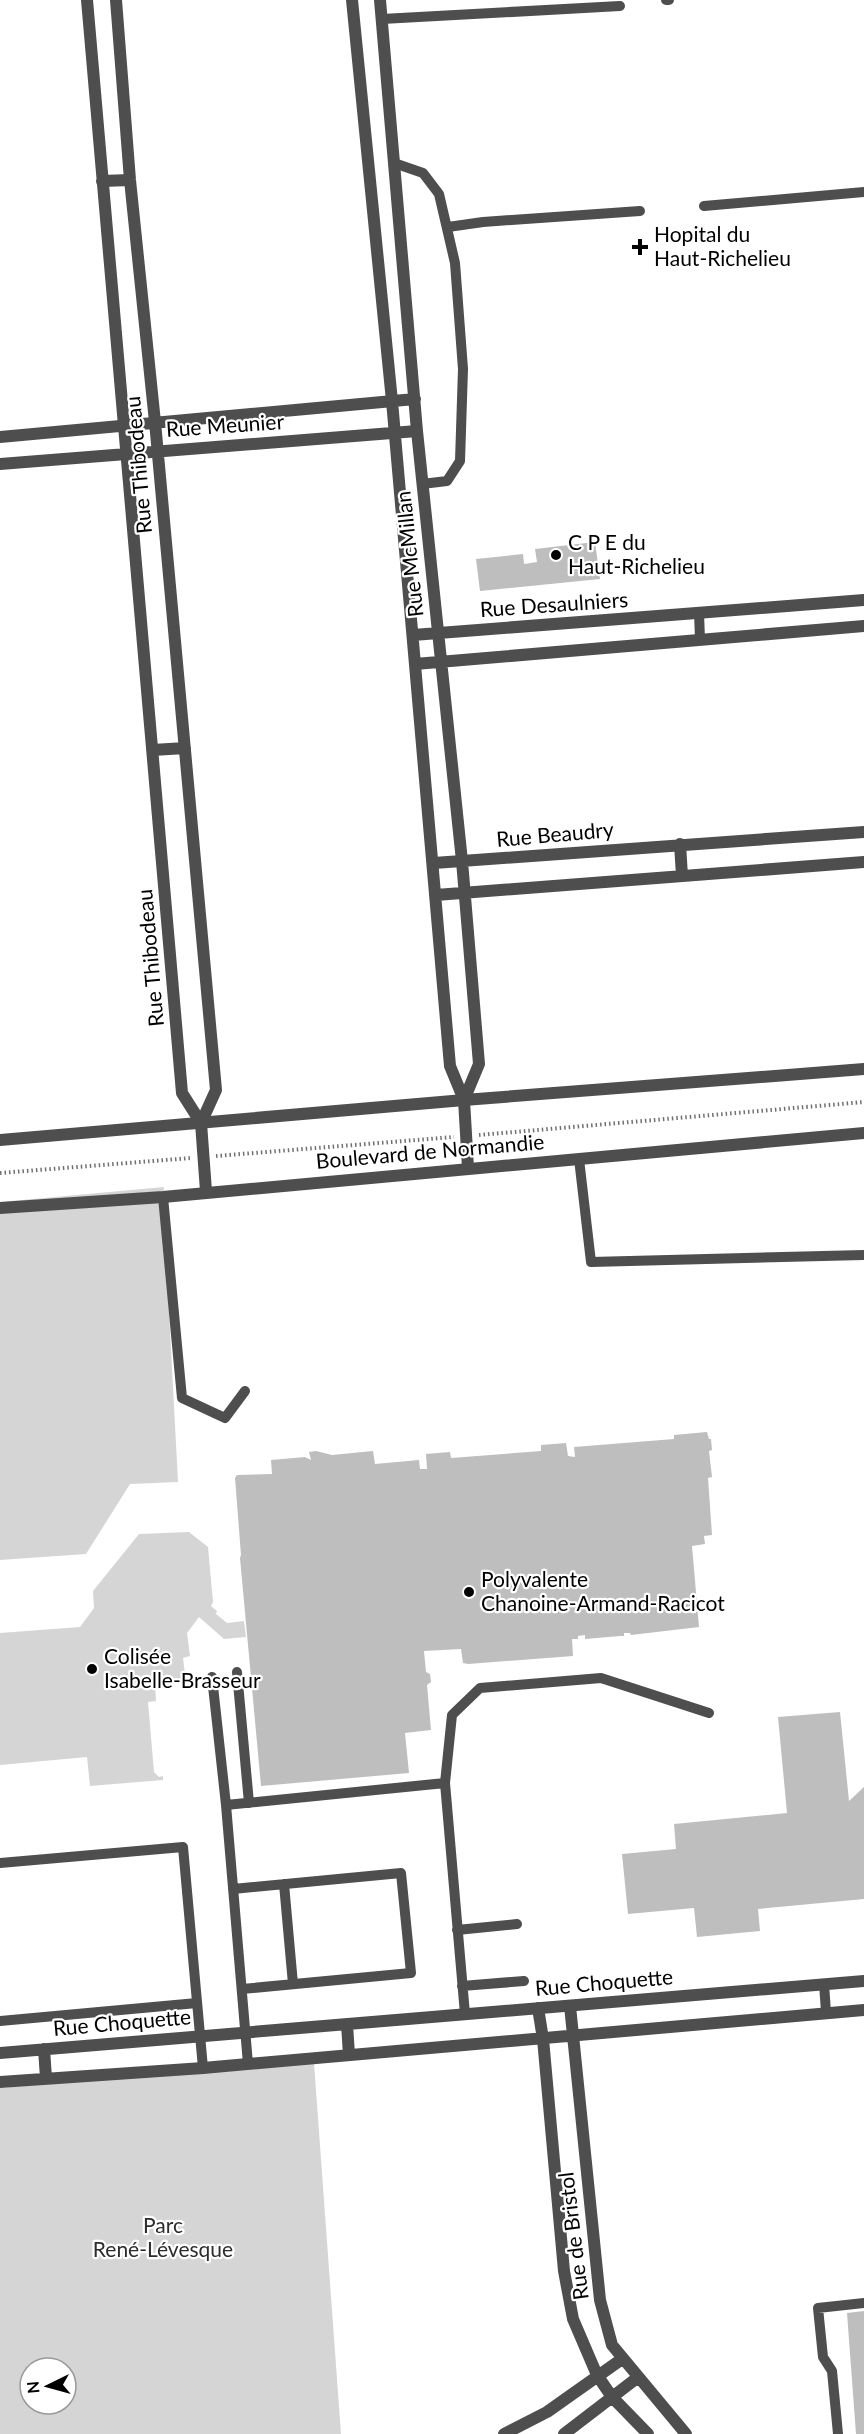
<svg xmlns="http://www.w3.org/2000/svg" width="864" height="2434" viewBox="0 0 864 2434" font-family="Lato,sans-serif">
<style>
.green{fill:#d5d5d5;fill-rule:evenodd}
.building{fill:#bebebe}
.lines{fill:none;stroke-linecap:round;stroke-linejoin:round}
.path{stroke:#707070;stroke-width:4;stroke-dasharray:1.5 3;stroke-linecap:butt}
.service{stroke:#4e4e4e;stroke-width:10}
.minor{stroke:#4e4e4e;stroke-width:12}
.tertiary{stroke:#4e4e4e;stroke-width:12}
.poi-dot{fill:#000;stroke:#fff;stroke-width:2}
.labels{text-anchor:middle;stroke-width:4.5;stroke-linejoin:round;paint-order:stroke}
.poi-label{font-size:21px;fill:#000;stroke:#fff;text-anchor:start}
.street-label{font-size:21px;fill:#000;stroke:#fff}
.park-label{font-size:21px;fill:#2c2c2c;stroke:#fff}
</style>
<rect width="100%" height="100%" fill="#fff"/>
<path class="green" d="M164,1187L163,1197L178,1482L130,1484L86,1554L0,1560V1202Z
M189,1532L208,1547L213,1602L211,1606L217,1611L216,1614L227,1623L244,1621L246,1637L224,1639L199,1617L187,1633L190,1656L183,1658L186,1682L155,1684L156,1701L148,1702L154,1772L159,1777L163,1776V1780L90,1786L87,1757L0,1765V1633L80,1627L94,1608L93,1591L139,1534Z
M314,2063L341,2434H0V2088ZM30,2368H66V2404H30Z"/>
<path class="building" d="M595,542L600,579L480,591L476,559L523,554L524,564L537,562L535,549Z
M707,1432L709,1439H711L712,1450L709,1451L712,1477L708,1478L712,1535L704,1536L705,1544L692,1546L699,1627L631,1635L630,1633H624V1636H620L585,1639V1635L578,1636V1639H572L573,1656L468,1664L463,1663L461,1649L424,1651L426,1672L430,1674L431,1682L427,1685L431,1730L405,1733L409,1773L261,1786L240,1558L241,1555L235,1478L237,1475L272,1474L271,1460L305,1457L311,1460L309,1452L316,1451L332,1455L373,1451L375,1464L419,1460L420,1469H427L426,1454L450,1452L451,1458L541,1451V1445L566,1443L568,1456L575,1457L574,1447L674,1439V1435Z
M840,1712L849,1801L864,1787V1899L758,1909L760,1931L697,1937L694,1908L628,1914L622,1854L676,1849L674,1824L787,1813L778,1717Z
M864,2311V2434H856L847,2313Z"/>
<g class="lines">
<path class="path" d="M479,1135L864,1102
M216,1156L454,1137
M0,1173L191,1158"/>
<path class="service" d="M666,0H669
M382,19L620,6
M394,163L423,173L439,194L455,263L463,369L460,461L447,481L422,484
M704,206L864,192
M448,227L483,222L640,211
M699,613L700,639
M579,1159L591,1262L864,1255
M163,1197L182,1398L225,1418L245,1391
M237,1672L249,1803
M212,1677L226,1805
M445,1783L465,2014
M0,1863L183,1847L203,2068
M284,1884L293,1984
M233,1889L401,1873L411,1973L242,1989
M457,1930L517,1924
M824,1984L826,2012
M462,1986L524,1981
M0,2021L197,2003
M248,2064L226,1805L445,1783L452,1715L480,1688L601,1678L709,1713
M838,2434L832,2371L823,2357L818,2308L864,2303"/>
<path class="minor" d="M87,0L182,1093L201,1123
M116,0L130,180L155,422L216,1090L201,1123L206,1191
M352,0L392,401L450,1066L464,1100L468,1168
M380,0L417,431L462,861L479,1064L464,1100
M102,181L130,180
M0,437L415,399
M0,464L417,431
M413,635L864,600
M415,664L864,626
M153,750L185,748
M680,844L682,876
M434,863L864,832
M436,895L864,862
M570,2006L600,2300L612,2345L686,2434
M538,2008L543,2039L564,2271L573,2319L597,2375L612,2397L648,2434
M347,2024L349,2055
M44,2049L46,2078
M0,2053L864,1981
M0,2082L203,2068L864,2010
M504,2434L547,2412L622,2359
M564,2434L637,2378"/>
<path class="tertiary" d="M0,1140L464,1100L864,1069
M0,1208L163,1197L864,1133"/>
</g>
<g class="poi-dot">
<path d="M637 238h6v6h6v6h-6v6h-6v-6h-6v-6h6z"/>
<circle cx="556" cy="555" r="6"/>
<circle cx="469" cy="1592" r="6"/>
<circle cx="92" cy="1669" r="6"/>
</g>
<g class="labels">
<g class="poi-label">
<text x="654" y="242">Hopital du<tspan x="654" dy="24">Haut-Richelieu</tspan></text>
<text x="568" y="550">C P E du<tspan x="568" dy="24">Haut-Richelieu</tspan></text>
<text x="481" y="1587">Polyvalente<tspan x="481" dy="24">Chanoine-Armand-Racicot</tspan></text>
<text x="104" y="1664">Colisée<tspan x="104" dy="24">Isabelle-Brasseur</tspan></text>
</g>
<g class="street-label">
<text transform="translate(225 426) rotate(-4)" y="7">Rue Meunier</text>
<text transform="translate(139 465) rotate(-95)" y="7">Rue Thibodeau</text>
<text transform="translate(410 554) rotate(-96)" y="7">Rue McMillan</text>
<text transform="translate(554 605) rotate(-4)" y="7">Rue Desaulniers</text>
<text transform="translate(555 835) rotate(-5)" y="7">Rue Beaudry</text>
<text transform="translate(151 958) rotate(-95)" y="7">Rue Thibodeau</text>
<text transform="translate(430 1152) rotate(-5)" y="7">Boulevard de Normandie</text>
<text transform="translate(604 1983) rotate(-5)" y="7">Rue Choquette</text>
<text transform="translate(122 2023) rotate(-5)" y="7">Rue Choquette</text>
<text transform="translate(574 2236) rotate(-97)" y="7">Rue de Bristol</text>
</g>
<g class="park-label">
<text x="163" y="2233">Parc<tspan x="163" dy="24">René-Lévesque</tspan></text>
</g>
</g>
<g transform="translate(48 2386) rotate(265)"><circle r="28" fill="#ffffff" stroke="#999999" stroke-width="1.5"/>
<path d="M0-4.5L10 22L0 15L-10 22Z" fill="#000000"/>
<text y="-9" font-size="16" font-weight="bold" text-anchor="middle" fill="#000000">N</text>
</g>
</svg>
